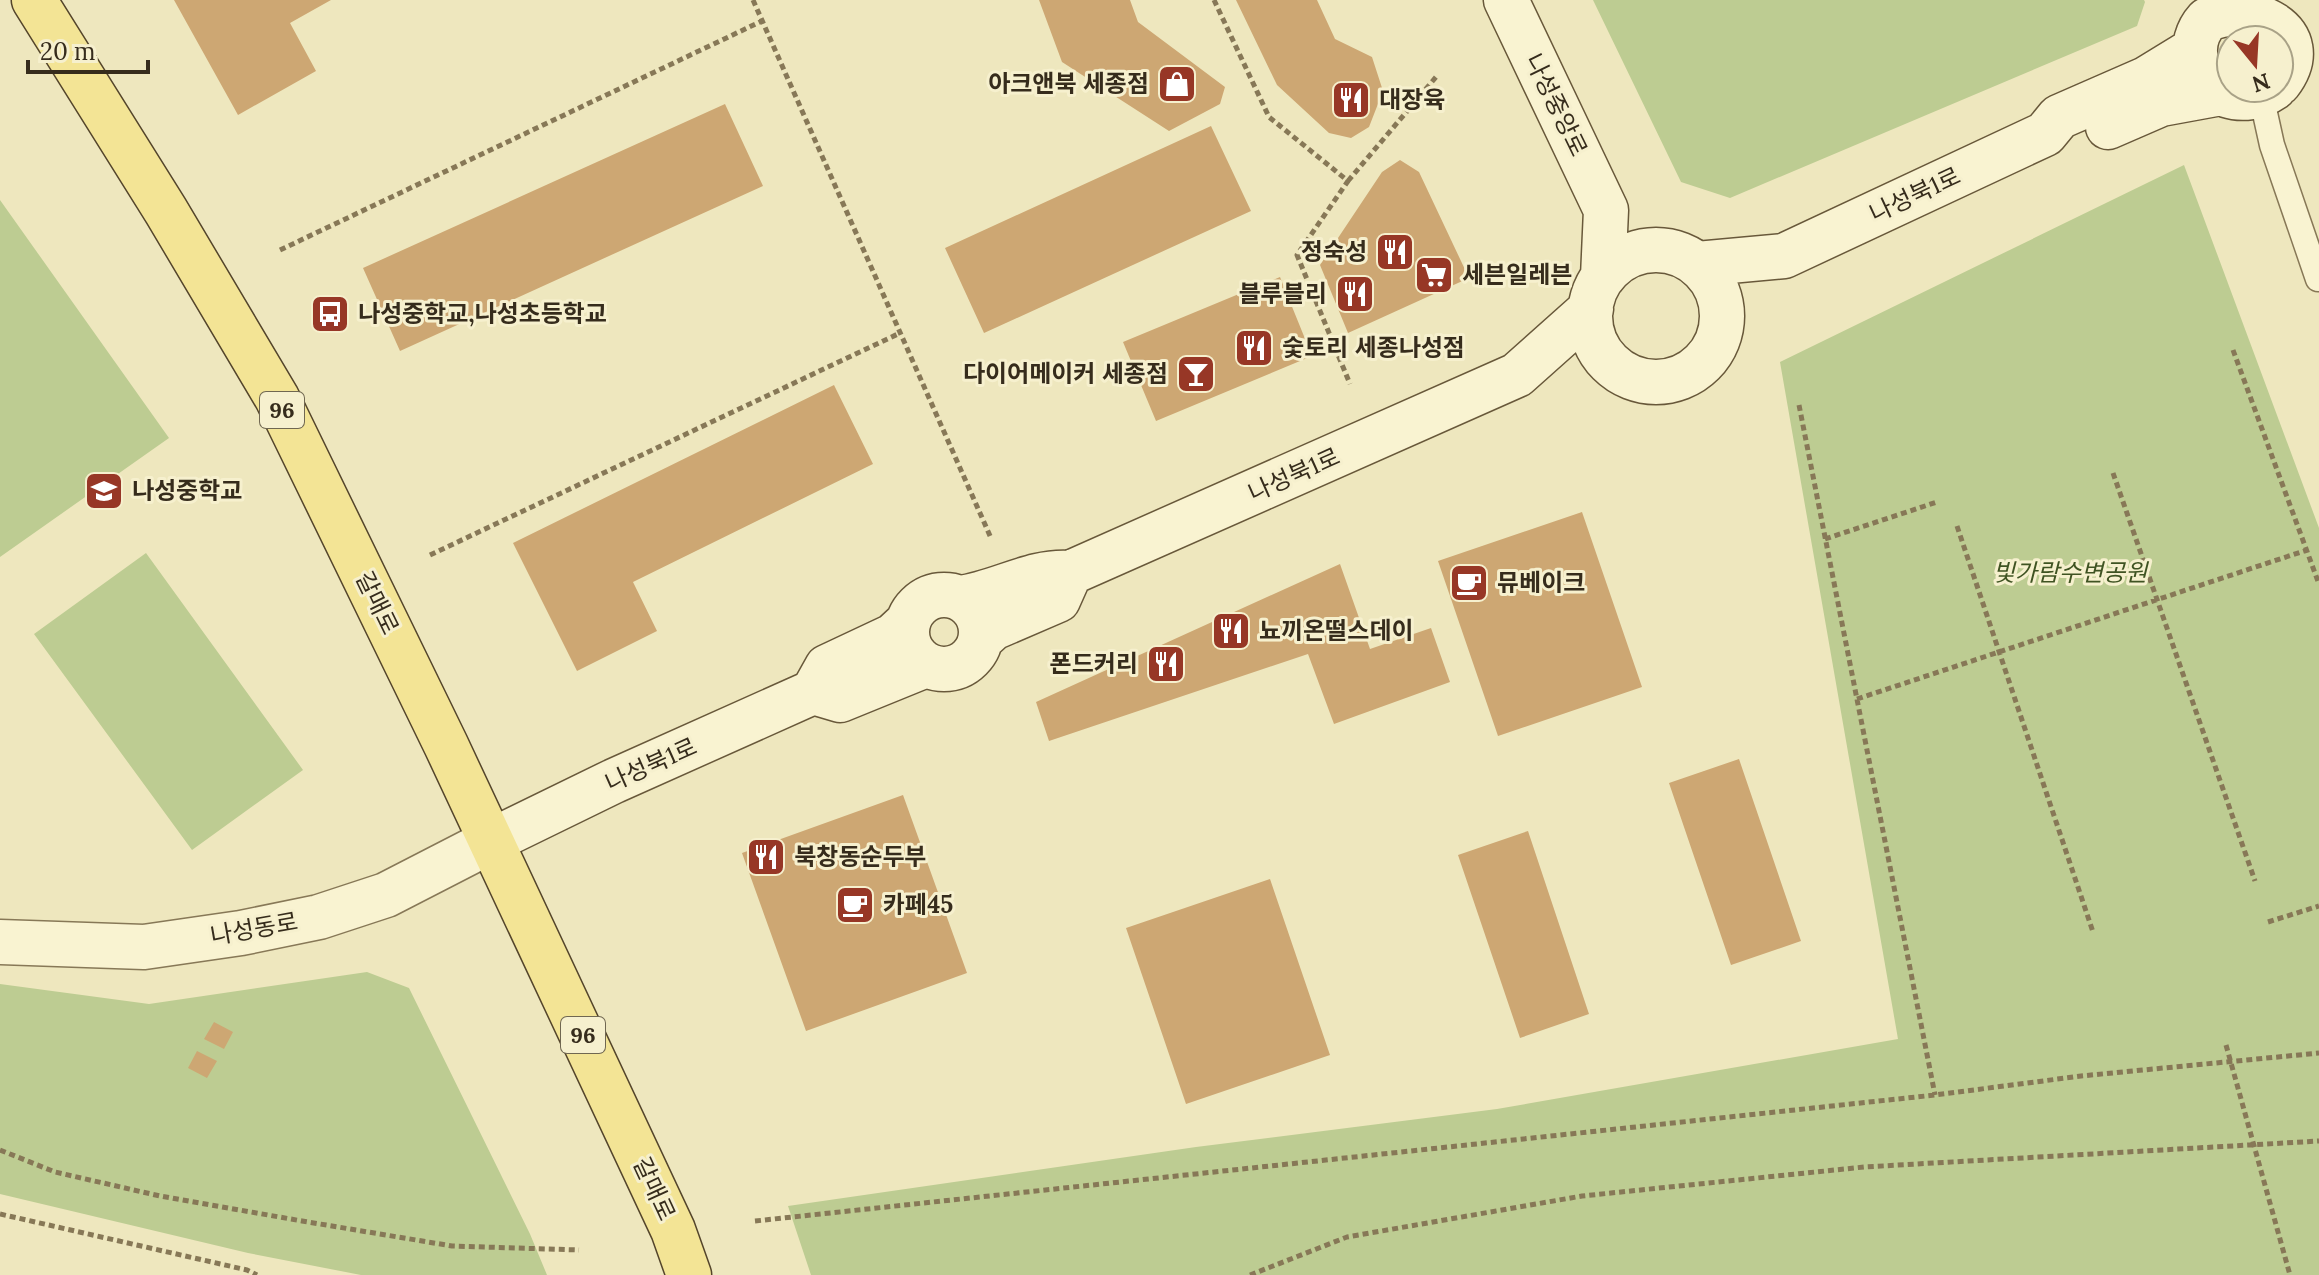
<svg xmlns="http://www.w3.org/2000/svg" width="2319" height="1275" viewBox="0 0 2319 1275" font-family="Lora,'Noto Sans KR',serif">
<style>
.green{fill:#bdcc92}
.building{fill:#cda773}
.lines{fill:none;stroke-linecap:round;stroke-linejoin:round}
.lane-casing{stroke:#877857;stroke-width:27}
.street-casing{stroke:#877857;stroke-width:47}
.secondary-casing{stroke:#68583a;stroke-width:47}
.primary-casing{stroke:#54452b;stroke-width:47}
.path{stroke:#877857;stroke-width:5;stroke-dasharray:6 4;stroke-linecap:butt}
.lane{stroke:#f9f3d1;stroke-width:24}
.street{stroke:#f9f3d1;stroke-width:44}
.secondary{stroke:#f9f3d1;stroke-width:44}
.primary{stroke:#f3e495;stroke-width:44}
.labels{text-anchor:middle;stroke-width:6;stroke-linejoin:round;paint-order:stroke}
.shield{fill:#f6f0ce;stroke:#706751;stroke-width:2}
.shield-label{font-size:22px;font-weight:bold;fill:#362c1c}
.poi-label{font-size:24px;font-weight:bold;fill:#362c1c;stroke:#f6f0ce;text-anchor:start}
.street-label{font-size:24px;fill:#362c1c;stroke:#f6f0ce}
.park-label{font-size:24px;font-style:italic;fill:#3f5322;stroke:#f6f0ce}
</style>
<rect width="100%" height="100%" fill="#eee7be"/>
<path class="green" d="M1593,0H2144L2145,2L2137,26L1730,198L1681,182Z
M2184,165L2319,528V1275H811L788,1206L1196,1147L1497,1109L1898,1039L1780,362Z
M0,200L169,438L0,557Z
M146,553L303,770L192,850L34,634Z
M367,972L409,988L530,1234L547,1275H361L248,1253L0,1194V984L149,1004Z"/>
<path class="building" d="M174,0H331L290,23L316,71L238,115Z
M1039,0H1130L1138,22L1225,87L1220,104L1169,131L1062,62Z
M1236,0H1317L1335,39L1372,57L1383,91L1369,127L1351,138L1329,133L1277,85Z
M725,104L763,186L400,351L363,268Z
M1211,126L1251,211L984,333L945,248Z
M1400,160L1419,172L1469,278L1348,333L1320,265L1382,172Z
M1280,277L1312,356L1156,421L1123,342Z
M834,385L873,464L633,582L657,631L577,671L513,543Z
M1582,512L1642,687L1498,736L1438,561Z
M1340,564L1370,649L1431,628L1450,682L1334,724L1308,654L1049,741L1036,702Z
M1739,759L1801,941L1731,965L1669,783Z
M903,795L967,973L806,1031L742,853Z
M1528,831L1589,1014L1520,1038L1458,855Z
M1270,879L1330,1055L1186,1104L1126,928Z
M214,1022L233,1032L224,1049L204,1039Z
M197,1051L217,1061L207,1078L188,1068Z"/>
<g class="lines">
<g class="lane-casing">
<path id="lane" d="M2261,95L2272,145L2318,279"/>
</g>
<g class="street-casing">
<path id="street" d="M0,942L144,947L241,933L319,917L386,895L491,841"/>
</g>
<g class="secondary-casing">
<path id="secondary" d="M1506,0L1606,210L1603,277
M2274,88C2245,108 2204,97 2196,60C2193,46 2197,31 2207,20C2248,0 2319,31 2279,83
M2108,127L2161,104L2221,93
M1590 316a66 66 0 1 1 132 0a66 66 0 1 1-132 0Z
M1697,264L1784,256L2045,134L2059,117L2146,79L2195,49
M907 632a37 37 0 1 1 74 0a37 37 0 1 1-74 0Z
M960,598C998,593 1032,570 1070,573L1517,375L1591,309
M981,639L993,628L1058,600L1070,573
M813,692L840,700L926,665
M491,841L614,781L813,692L827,667L893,636L908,622"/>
</g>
<g class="primary-casing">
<path id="primary" d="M34,0L166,211L277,398L446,745L673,1230L689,1275"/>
</g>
<path class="path" d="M753,0L991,538
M1214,0L1269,117L1348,181L1297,255L1350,384
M1348,181L1436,77
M280,250L762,21
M2233,350L2319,584
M1799,405L1935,1095
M2113,473L2255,881
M1957,526L2093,932
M1825,539L1937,502
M430,555L900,333
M1857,699L2307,550
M2268,922L2319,906
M2226,1045L2290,1275
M0,1150L55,1172L160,1196L302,1221L452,1246L579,1250
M0,1214L247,1270L257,1275
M755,1221L1935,1095L2081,1076L2319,1053
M1250,1275L1347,1237L1582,1196L1864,1167L2319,1141"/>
<use href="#lane" class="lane"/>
<use href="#street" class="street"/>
<use href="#secondary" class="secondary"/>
<use href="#primary" class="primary"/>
</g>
<defs>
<g id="shop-square" transform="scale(2)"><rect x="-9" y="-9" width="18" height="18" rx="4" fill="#973726" stroke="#f6f0ce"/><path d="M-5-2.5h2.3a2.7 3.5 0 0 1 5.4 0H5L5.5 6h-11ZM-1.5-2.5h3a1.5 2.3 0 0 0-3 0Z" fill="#fff"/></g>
<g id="restaurant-square" transform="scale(2)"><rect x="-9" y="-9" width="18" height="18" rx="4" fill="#973726" stroke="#f6f0ce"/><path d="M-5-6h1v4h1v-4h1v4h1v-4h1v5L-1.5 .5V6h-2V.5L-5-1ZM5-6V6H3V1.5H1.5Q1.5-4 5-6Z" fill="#fff"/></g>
<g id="supermarket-square" transform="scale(2)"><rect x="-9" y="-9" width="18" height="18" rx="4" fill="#973726" stroke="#f6f0ce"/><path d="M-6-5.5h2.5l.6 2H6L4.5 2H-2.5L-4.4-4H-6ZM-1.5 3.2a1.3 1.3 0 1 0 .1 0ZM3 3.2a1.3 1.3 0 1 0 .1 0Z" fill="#fff"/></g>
<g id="bus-square" transform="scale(2)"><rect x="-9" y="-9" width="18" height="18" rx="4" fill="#973726" stroke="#f6f0ce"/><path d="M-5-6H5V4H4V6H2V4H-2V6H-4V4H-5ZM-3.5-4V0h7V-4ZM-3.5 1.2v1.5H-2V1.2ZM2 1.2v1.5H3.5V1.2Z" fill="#fff"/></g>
<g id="bar-square" transform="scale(2)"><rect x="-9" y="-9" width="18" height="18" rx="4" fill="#973726" stroke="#f6f0ce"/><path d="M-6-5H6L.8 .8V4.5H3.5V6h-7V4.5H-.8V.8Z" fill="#fff"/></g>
<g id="school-square" transform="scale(2)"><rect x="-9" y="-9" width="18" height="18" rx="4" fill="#973726" stroke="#f6f0ce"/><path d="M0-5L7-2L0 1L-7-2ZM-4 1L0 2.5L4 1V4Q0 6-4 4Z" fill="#fff"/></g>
<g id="cafe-square" transform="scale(2)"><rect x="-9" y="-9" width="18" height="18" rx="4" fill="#973726" stroke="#f6f0ce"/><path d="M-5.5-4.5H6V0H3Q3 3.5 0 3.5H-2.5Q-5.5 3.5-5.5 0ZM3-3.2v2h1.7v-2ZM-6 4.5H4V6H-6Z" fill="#fff"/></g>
</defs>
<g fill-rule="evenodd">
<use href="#shop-square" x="1177" y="84"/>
<use href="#restaurant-square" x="1351" y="100"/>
<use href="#restaurant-square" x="1395" y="252"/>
<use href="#supermarket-square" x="1434" y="275"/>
<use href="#restaurant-square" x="1355" y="294"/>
<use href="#bus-square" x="330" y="314"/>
<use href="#restaurant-square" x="1254" y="348"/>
<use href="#bar-square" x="1196" y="374"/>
<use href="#school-square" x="104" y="491"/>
<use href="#cafe-square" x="1469" y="583"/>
<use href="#restaurant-square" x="1231" y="631"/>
<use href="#restaurant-square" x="1166" y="664"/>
<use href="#restaurant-square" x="766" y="857"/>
<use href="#cafe-square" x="855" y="905"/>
</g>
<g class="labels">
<g class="shield">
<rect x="260" y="392" width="44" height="36" rx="6"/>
<rect x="561" y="1017" width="44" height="36" rx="6"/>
</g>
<g class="shield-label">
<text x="282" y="418">96</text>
<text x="583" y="1043">96</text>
</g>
<g class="poi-label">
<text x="1149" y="92" text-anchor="end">아크앤북 세종점</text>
<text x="1379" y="108">대장육</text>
<text x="1367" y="260" text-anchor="end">정숙성</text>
<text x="1462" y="283">세븐일레븐</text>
<text x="1327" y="302" text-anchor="end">블루블리</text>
<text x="358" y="322">나성중학교,나성초등학교</text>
<text x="1282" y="356">숯토리 세종나성점</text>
<text x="1168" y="382" text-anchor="end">다이어메이커 세종점</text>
<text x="132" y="499">나성중학교</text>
<text x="1497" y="591">뮤베이크</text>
<text x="1259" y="639">뇨끼온떨스데이</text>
<text x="1138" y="672" text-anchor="end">폰드커리</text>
<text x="794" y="865">북창동순두부</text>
<text x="883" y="913">카페45</text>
</g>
<g class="street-label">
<text transform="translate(1556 105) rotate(64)" y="8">나성중앙로</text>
<text transform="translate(1915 195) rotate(-25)" y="8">나성북1로</text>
<text transform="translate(1294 475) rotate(-24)" y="8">나성북1로</text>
<text transform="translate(377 603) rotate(64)" y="8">갈매로</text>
<text transform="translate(651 765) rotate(-24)" y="8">나성북1로</text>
<text transform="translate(254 929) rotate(-10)" y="8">나성동로</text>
<text transform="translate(654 1189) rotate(65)" y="8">갈매로</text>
</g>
<g class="park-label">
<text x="2070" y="581">빛가람수변공원</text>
</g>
</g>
<g transform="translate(2255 64) rotate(162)"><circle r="38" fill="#f6f0ce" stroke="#a9a287" stroke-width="2"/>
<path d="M0-6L14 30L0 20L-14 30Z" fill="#973726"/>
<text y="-12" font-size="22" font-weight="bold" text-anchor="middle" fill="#362c1c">N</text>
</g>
<path d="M28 60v12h120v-12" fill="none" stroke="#362c1c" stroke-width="4"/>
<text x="40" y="60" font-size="24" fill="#362c1c" stroke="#f6f0ce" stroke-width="6" paint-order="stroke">20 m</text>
</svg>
